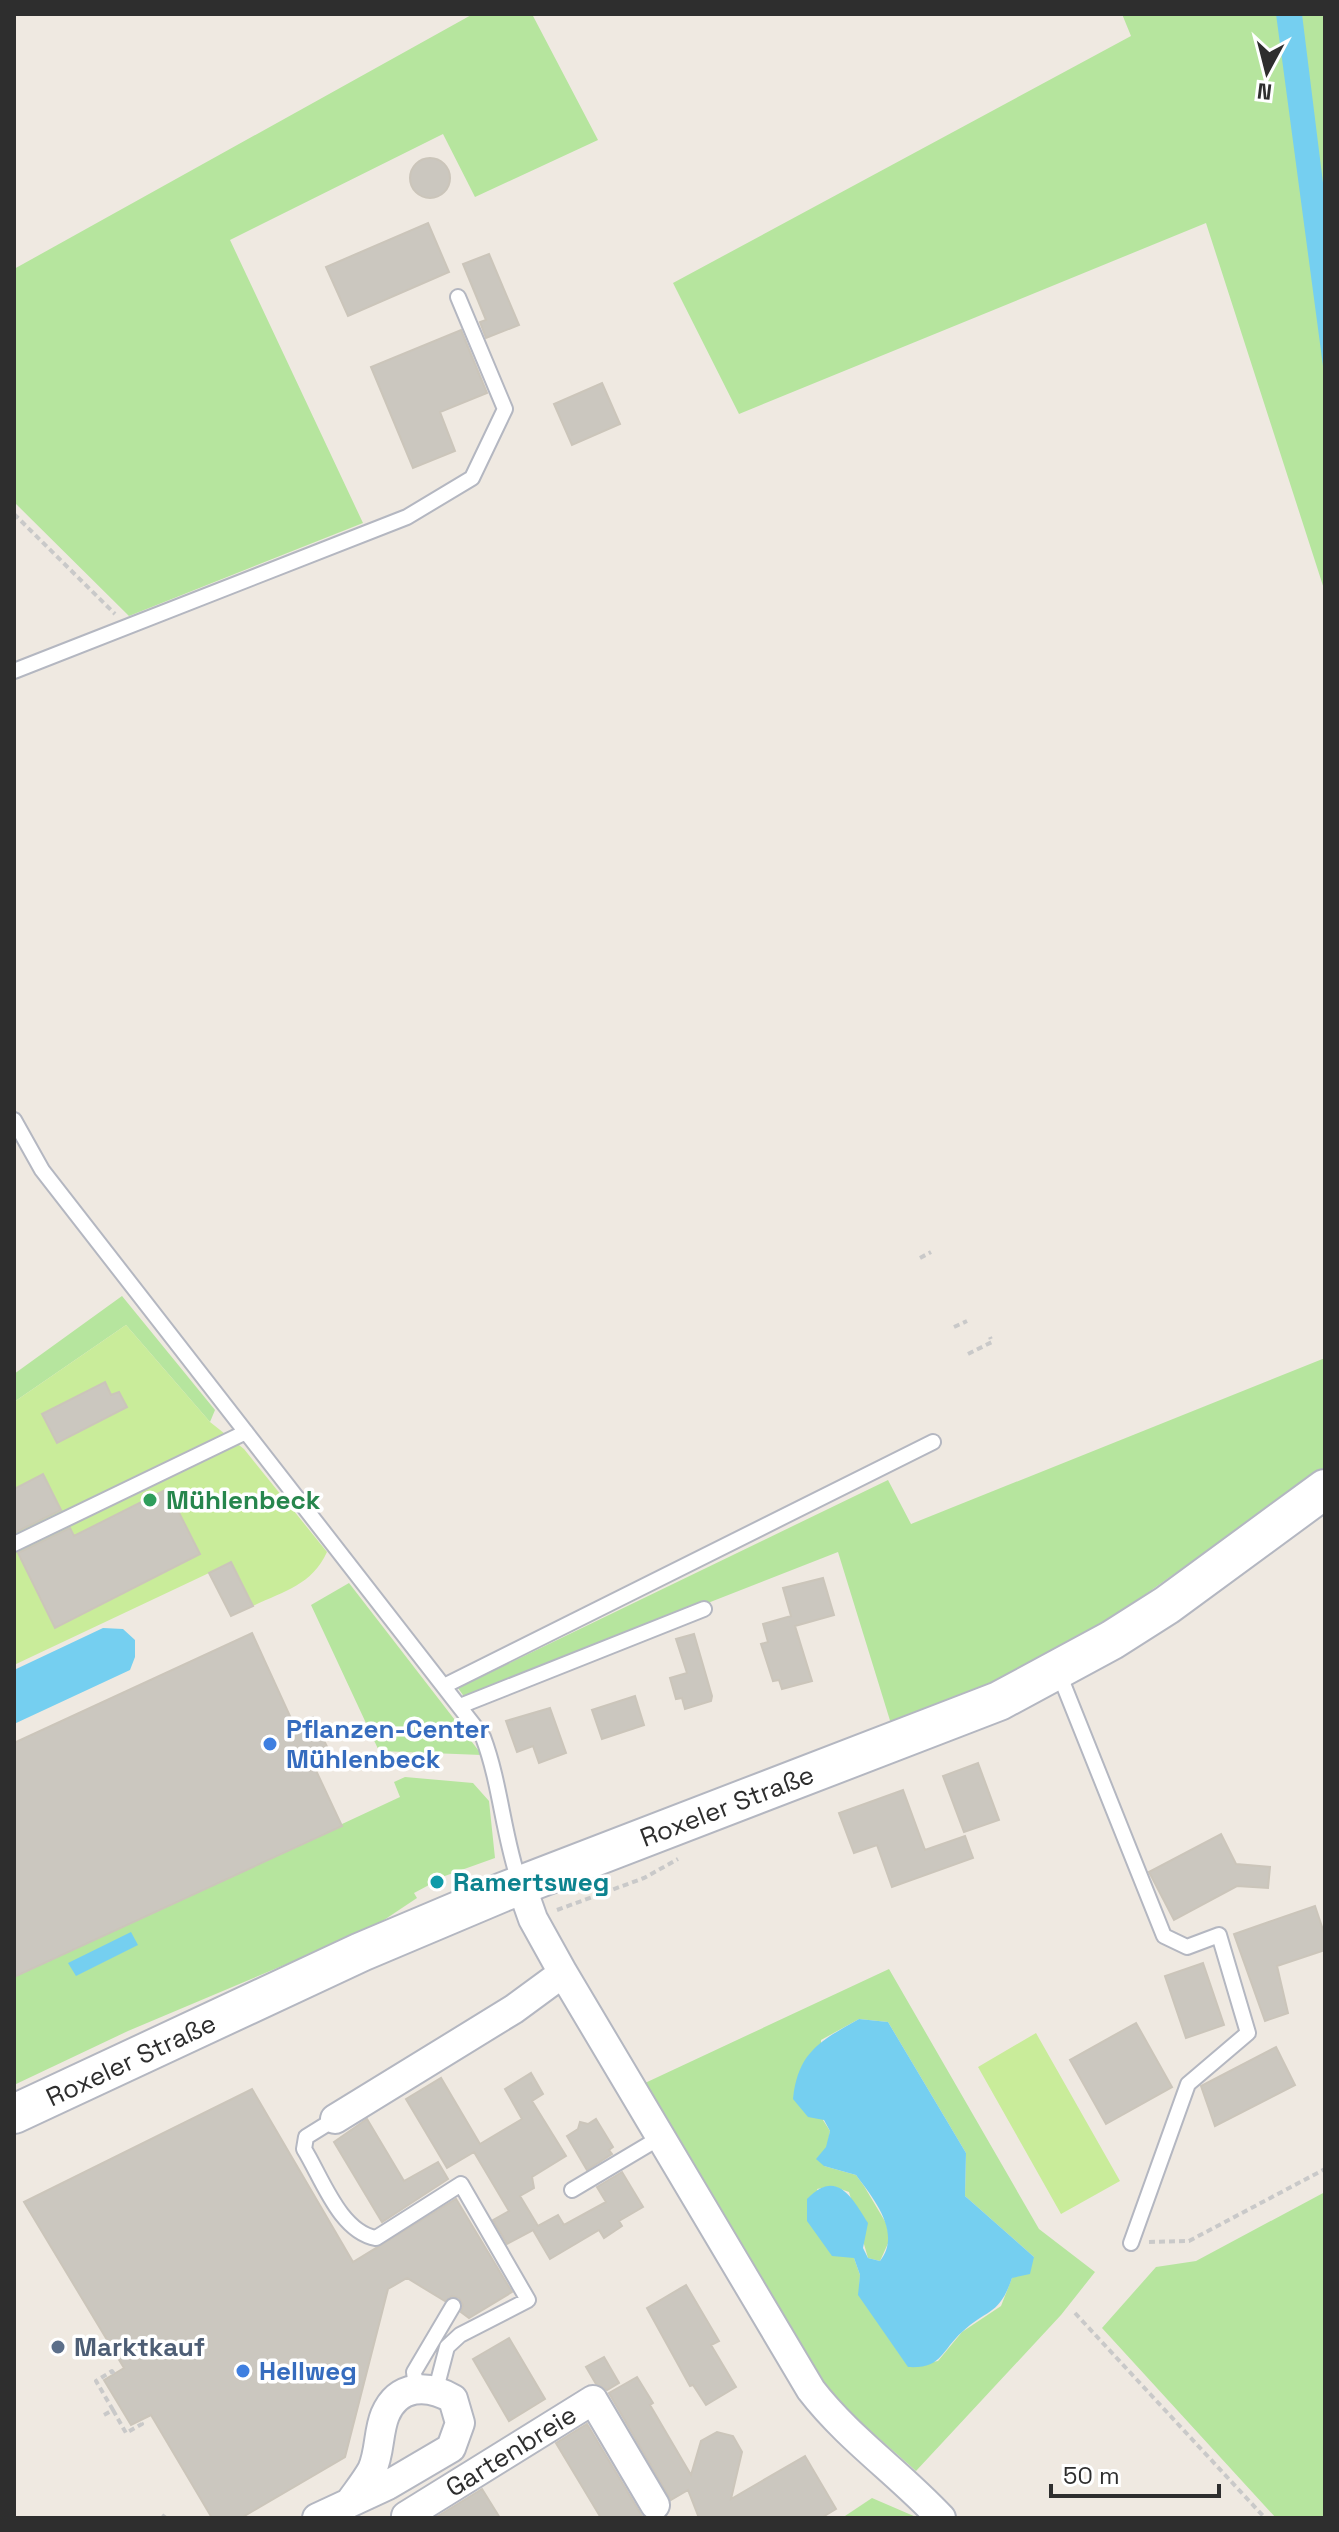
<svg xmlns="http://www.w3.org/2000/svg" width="1339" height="2532" viewBox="0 0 1339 2532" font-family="'Space Grotesk',sans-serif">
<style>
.green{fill:#b6e59e;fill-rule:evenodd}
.pitch{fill:#c9ec9a}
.water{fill:#75cff0}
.building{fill:#cbc7bf;stroke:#cbc5ba;stroke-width:2}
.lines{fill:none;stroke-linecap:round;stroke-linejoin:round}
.service-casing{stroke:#b4b7c1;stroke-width:18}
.minor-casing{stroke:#b4b7c1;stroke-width:32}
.secondary-casing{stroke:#b4b7c1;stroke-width:42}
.path{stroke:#c9c9c9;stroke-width:4;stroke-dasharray:6 4;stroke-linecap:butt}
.service{stroke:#fff;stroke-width:14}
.minor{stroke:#fff;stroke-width:28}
.secondary{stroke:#fff;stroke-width:38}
.leisure-dot{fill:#2e9e5b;stroke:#fff;stroke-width:3}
.shop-dot{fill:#3f7fe0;stroke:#fff;stroke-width:3}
.culture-dot{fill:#0f9aa8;stroke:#fff;stroke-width:3}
.service-dot{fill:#5c6f8a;stroke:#fff;stroke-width:3}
.labels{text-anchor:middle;stroke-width:7;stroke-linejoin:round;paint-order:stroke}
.leisure-label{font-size:26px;font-weight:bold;fill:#27864d;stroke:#fff;text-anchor:start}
.shop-label{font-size:26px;font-weight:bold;fill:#366cbe;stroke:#fff;text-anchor:start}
.street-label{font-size:26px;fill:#2e2e2e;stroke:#fff}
.culture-label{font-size:26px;font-weight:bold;fill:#0d838f;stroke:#fff;text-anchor:start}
.service-label{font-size:26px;font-weight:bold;fill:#4e5e75;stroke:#fff;text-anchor:start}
</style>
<rect width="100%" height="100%" fill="#efe9e1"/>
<path class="green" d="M473,14H532L598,140L475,197L443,134L230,240L363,523L129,616L14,502V269Z
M1122,14H1325V592L1206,223L739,414L673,283L1131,36Z
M122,1296L215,1410L210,1422L126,1325L14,1402V1374Z
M1325,1358V1467L1043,1667L892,1727L838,1552L465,1698L458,1688L888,1480L911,1524Z
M349,1583L482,1755L379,1751L311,1605Z
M405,1777L473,1783L489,1801L495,1858L428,1882L429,1885L414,1893L417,1898L372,1928L128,2031L14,2085V1977L400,1797L394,1782Z
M889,1969L1039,2229L1095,2272L1061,2315L916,2471L812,2379L645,2083ZM859,2019L888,2022L966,2153L965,2196L1034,2257L1012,2278L1001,2306L962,2332L938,2361L908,2366L859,2295L860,2275L854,2258L817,2189L832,2186L849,2192L868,2258L880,2261L890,2239L886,2223L864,2186L856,2175L824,2166L830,2131L823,2120L821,2040Z
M1325,2192V2518H1276L1102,2328L1156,2267L1196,2261Z
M872,2498L916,2517L917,2518H842Z"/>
<path class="pitch" d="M126,1325L210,1422L244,1449L327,1552C312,1585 284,1591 253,1606L209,1573L14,1665V1402Z
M1036,2033L1120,2181L1061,2214L978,2067Z"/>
<path class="water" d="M1276,14H1302L1325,199V381Z
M103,1628L123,1629L135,1640V1657L130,1670L14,1724V1670Z
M131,1932L138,1945L76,1976L68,1963Z
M859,2019L888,2022L966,2153L965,2196L1034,2257L1030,2274L1012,2278C999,2316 988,2308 962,2332C941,2351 942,2369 908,2367L858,2295L860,2275L854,2258L832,2256L807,2221V2199C837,2168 852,2198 868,2223L863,2248L868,2258L880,2261C902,2233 874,2199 856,2175L824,2166L816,2159L826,2147L830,2131L824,2120L808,2117L793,2099C798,2052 820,2041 859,2019Z"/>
<path class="building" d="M410 178a20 20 0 1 1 40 0a20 20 0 1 1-40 0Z
M428,223L449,272L348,316L326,267Z
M489,254L519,325L486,338L480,322L486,320L463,264Z
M461,330L487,393L440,412L455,451L413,468L371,367Z
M602,383L620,424L572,445L554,404Z
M105,1382L111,1395L119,1392L127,1407L57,1443L42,1414Z
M43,1474L61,1510L14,1533V1489Z
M167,1489L200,1554L55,1628L18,1553L70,1528L74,1536Z
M231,1562L253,1606L231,1616L209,1573Z
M823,1578L834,1615L795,1626L812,1681L782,1689L779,1680L773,1681L761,1644L768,1642L763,1624L791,1616L783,1588Z
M252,1633L294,1725L313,1717L330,1753L312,1762L342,1826L14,1977V1743Z
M694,1634L712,1696L711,1701L685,1709L682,1698L676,1699L670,1678L687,1673L676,1639Z
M635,1696L644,1725L602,1739L592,1710Z
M550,1708L566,1753L539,1763L533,1746L517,1752L506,1721Z
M978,1763L999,1820L964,1832L943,1776Z
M903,1790L925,1850L965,1836L973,1858L892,1887L877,1845L854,1853L839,1813Z
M1221,1834L1236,1864L1270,1867L1268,1888L1237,1886L1174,1920L1149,1872Z
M1315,1906L1325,1936V1950L1277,1966L1288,2013L1265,2021L1234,1934Z
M1203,1963L1224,2025L1186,2038L1165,1976Z
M1136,2023L1172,2087L1106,2124L1070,2060Z
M1276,2047L1295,2085L1215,2126L1201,2086Z
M531,2073L543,2094L532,2101L566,2156L532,2177L534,2188L520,2196L538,2226L558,2215L564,2225L606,2202L597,2187L622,2172L643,2207L619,2221L622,2226L604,2238L599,2230L550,2259L533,2230L507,2244L493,2220L509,2211L474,2152L447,2168L406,2099L441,2078L480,2144L522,2119L505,2089Z
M252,2089L353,2262L456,2199L512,2292L469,2318L461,2312L463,2305L459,2298L452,2296L445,2301L407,2278L388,2289L345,2457L241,2518H212L151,2415L131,2425L104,2380L124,2368L24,2202Z
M367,2119L404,2181L438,2162L448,2179L382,2222L334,2142Z
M596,2119L613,2147L609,2150L612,2154L587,2170L567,2136L578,2129L580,2122L588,2124Z
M686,2285L719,2341L711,2345L736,2387L706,2405L693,2385L690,2386L647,2308Z
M509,2338L545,2399L509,2421L473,2359Z
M604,2357L619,2383L607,2390L596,2384L586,2367Z
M637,2377L653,2403L650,2405L691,2475L701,2441L717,2432L733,2436L742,2452L731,2499L805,2456L836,2509L821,2518H699L688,2490L671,2500L609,2393Z
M587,2424L642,2516L638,2518H601L556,2443Z
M482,2489L500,2518H435Z"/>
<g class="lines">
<g class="service-casing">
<path id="service" d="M14,671L407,517L472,478L505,409L458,297
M14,1120L42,1170L483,1737C501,1785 503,1836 520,1884
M14,1544L246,1432
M1058,1671L1164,1936L1187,1947L1219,1935L1248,2033L1188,2084L1131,2243
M444,1686L933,1442
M460,1706L704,1609
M335,2119L306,2137L304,2149C322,2178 340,2232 376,2238L461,2184L528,2300L460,2335L447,2347L436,2389
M572,2190L661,2137
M416,2388L414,2372L453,2306"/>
</g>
<g class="minor-casing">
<path id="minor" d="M521,1885L533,1919L563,1973L811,2390C848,2438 899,2473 941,2518
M335,2119L514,2009L563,1973
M406,2516L593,2400L655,2505
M317,2518L388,2485L451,2448L460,2423L453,2399C428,2384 398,2384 385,2415C378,2432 380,2453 372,2470C366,2481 357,2492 350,2502"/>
</g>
<g class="secondary-casing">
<path id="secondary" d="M14,2114L361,1952L503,1892L999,1701L1112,1640L1167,1605L1325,1489"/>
</g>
<path class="path" d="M14,514L115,614
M920,1258L931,1252
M954,1327L967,1321
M968,1354L992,1342L990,1337
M557,1910L644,1878L678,1859
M1149,2242L1189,2241L1325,2169
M1075,2313L1265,2518
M113,2410L126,2433L142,2424L140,2421
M104,2415L113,2410L96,2381L112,2371L114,2374
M162,2515L166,2518"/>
<use href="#service" class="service"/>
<use href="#minor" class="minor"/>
<use href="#secondary" class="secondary"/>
</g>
<circle class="leisure-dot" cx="150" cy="1500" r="8"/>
<g class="shop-dot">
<circle cx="270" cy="1744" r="8"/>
<circle cx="243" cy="2371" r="8"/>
</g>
<circle class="culture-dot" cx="437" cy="1882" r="8"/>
<circle class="service-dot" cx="58" cy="2347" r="8"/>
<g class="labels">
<g class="leisure-label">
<text x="166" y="1509">Mühlenbeck</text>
</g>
<g class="shop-label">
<text x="286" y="1738">Pflanzen-Center<tspan x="286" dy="30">Mühlenbeck</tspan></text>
<text x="259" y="2380">Hellweg</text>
</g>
<g class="street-label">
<text transform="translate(727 1806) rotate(-21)" y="9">Roxeler Straße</text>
<text transform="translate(131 2060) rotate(-25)" y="9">Roxeler Straße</text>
<text transform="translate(511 2451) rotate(-32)" y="9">Gartenbreie</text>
</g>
<g class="culture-label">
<text x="453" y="1891">Ramertsweg</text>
</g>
<g class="service-label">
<text x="74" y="2356">Marktkauf</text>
</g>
</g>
<rect width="1339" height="2532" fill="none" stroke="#2e2e2e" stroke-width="32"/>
<g transform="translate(1267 72) rotate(187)" stroke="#ffffff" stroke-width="6" paint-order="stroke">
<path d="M0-6L14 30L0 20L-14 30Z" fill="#2e2e2e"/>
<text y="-12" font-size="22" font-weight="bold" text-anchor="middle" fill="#2e2e2e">N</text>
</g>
<path d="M1051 2484v12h168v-12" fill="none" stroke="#2e2e2e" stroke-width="4"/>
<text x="1063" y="2484" font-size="24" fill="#2e2e2e" stroke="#ffffff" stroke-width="6" paint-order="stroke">50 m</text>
</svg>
